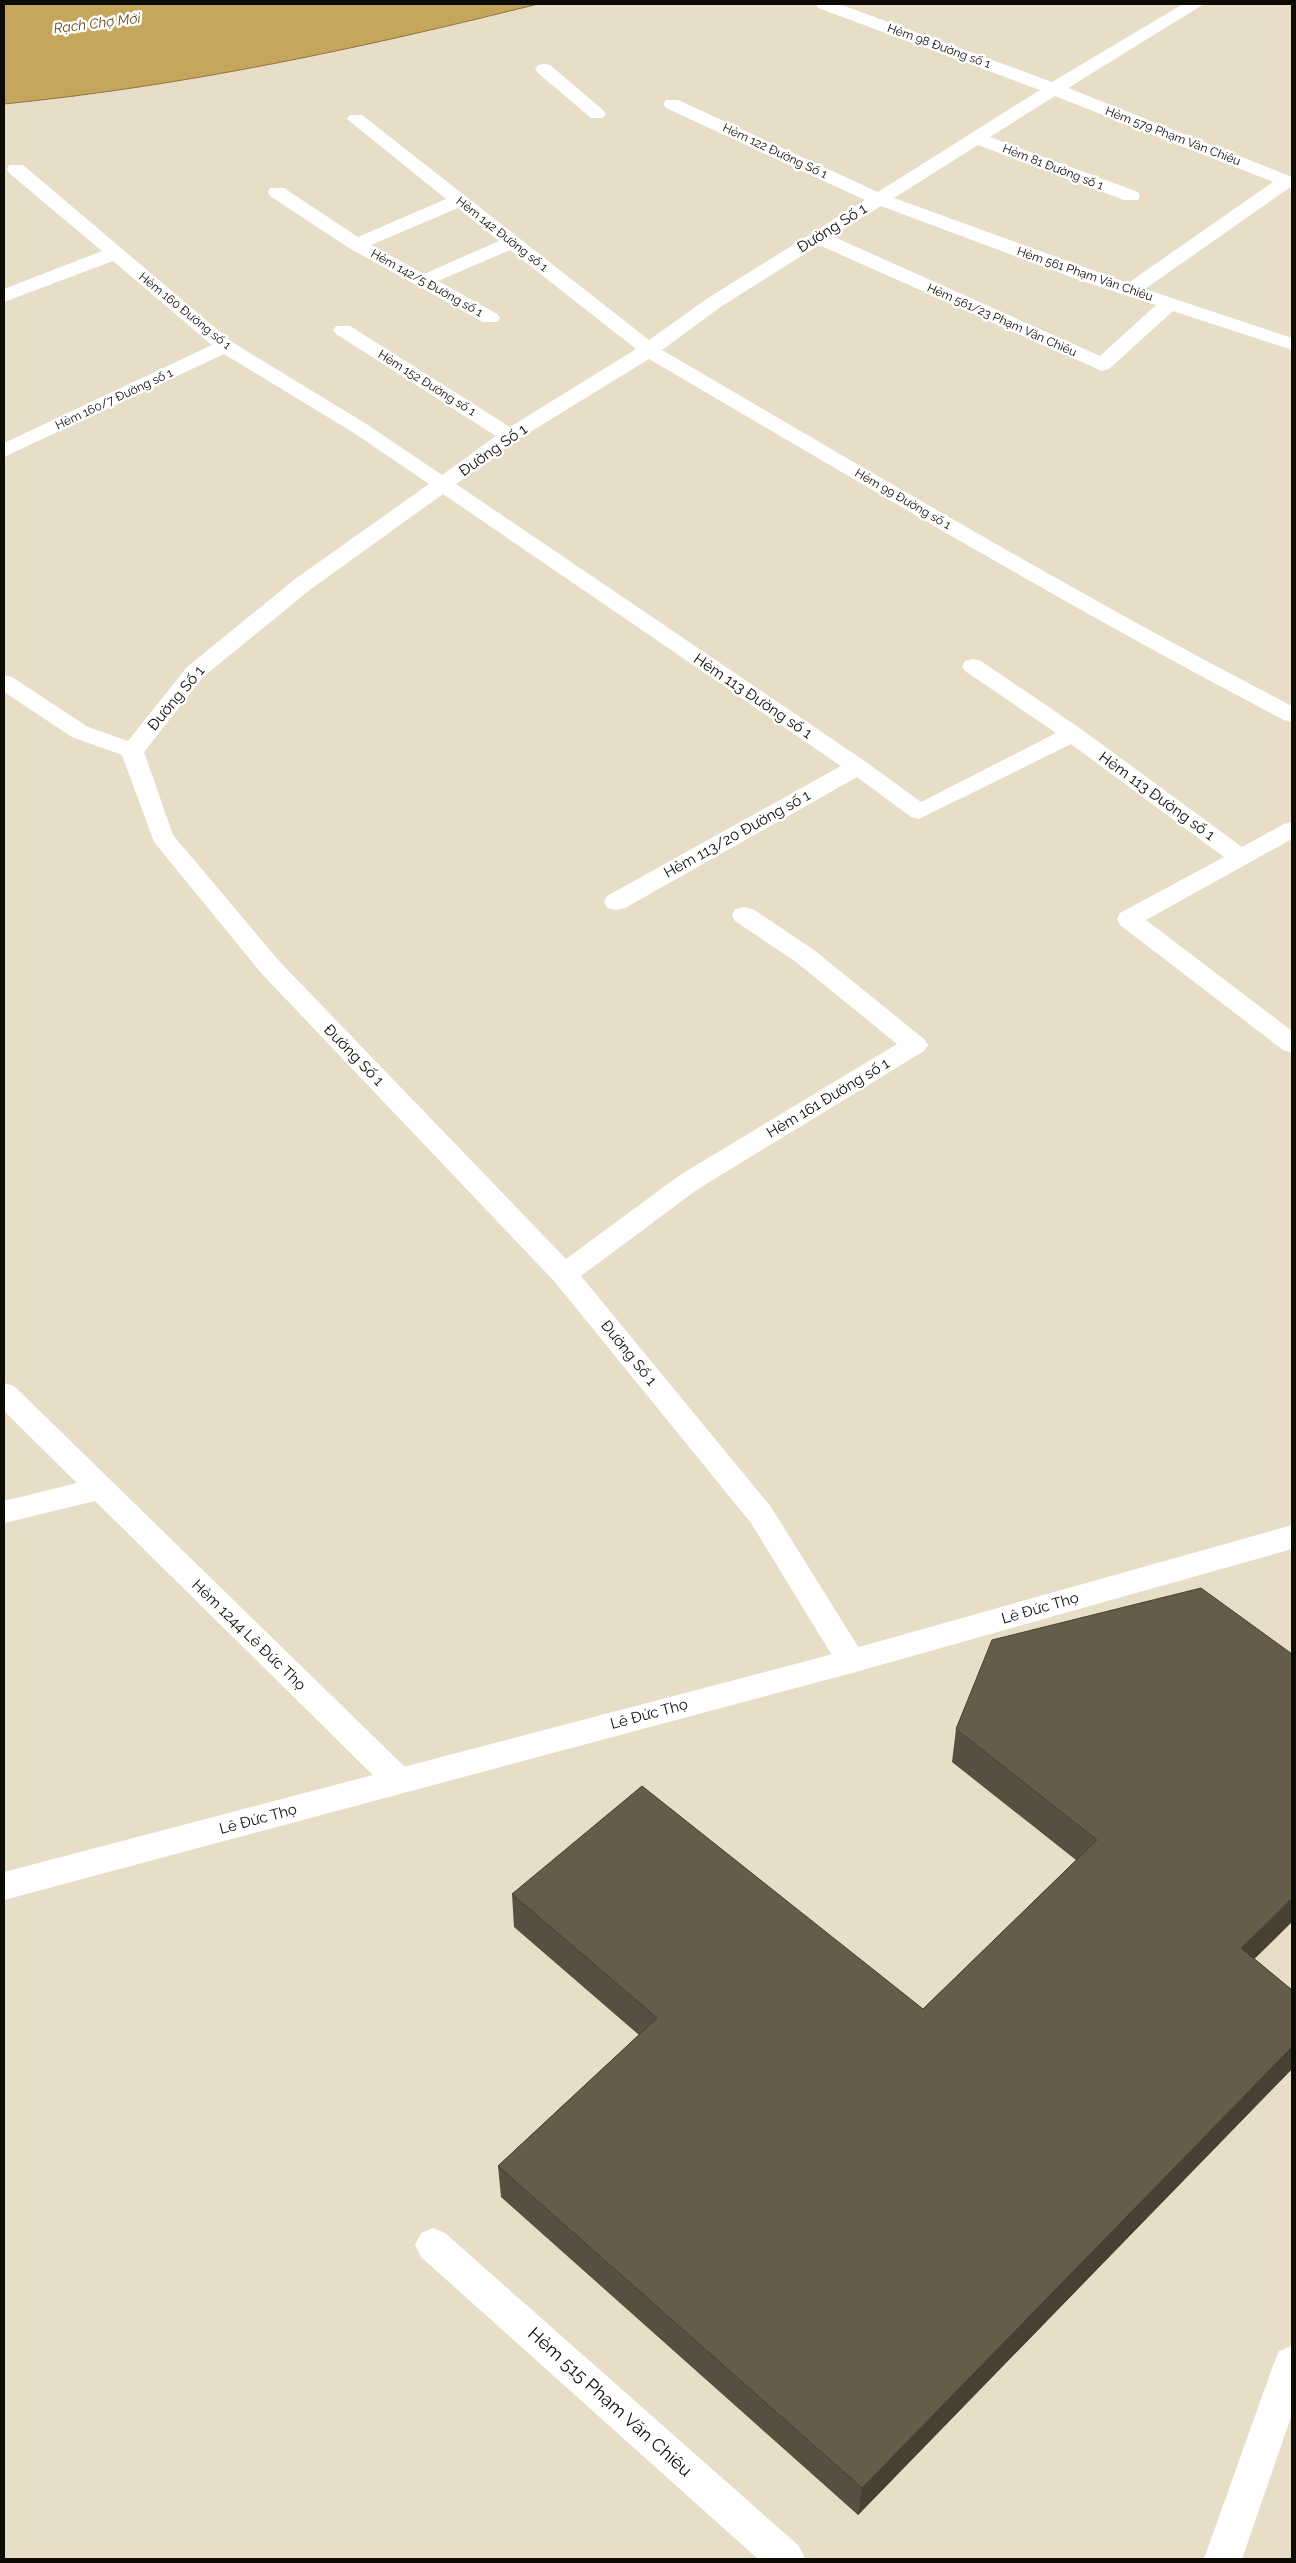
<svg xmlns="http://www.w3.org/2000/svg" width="1296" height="2563" viewBox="0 0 1296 2563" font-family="Raleway,sans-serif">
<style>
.water{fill:#c6a55c;stroke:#8f7742}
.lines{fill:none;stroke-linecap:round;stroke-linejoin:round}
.minor{fill:#fff;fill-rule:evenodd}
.major{fill:#fff;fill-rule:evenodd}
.wall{fill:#574f3f}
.shaded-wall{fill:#474033}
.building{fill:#655c49;stroke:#474033}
.labels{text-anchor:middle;stroke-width:5;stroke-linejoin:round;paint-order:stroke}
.far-street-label{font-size:12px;fill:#0e0b05;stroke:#fff}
.far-water-label{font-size:14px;font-style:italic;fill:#634c13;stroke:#fff}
.street-label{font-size:15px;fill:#0e0b05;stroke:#fff}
.near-street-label{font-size:18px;fill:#0e0b05;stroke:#fff}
</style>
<rect width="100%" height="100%" fill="#e8dec8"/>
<path class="water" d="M4,4H538C362,48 185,86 4,104Z"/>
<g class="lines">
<path class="minor" d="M816,4H839L1052,82L1183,4H1204L1068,88L1292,177V189L1289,188L1145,289L1292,338V350L1173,311L1109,369L1102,371L819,245L722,306L662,350C871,472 1078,595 1292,706V722L1284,720C1068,607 859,482 649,359L517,440L456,484L866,762L921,802L1056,733L965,671L962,666L965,661L973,659L981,661L1081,729L1242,847L1284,824L1292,822V839L1146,920L1292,1031V1053L1283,1050L1120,925L1117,919L1120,913L1224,857L1071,744L919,819L911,817L857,777L625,908L616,910L607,908L604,902L607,896L841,766L443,494L311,589L203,677L144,752L173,835L280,962L566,1259L680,1175L897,1044L796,962L735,921L732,915L735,909L744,907L753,909L814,950L924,1039L928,1045L924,1051L698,1189L581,1276L771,1507L867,1661L863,1670L852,1673L841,1670L751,1523L554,1281L262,974L154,842L122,755L72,737L4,692V675L12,677L88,727L128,741L187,667L295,579L429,484L354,433L224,354L4,457V443L212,345L113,261L4,302V289L102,251L9,173L7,169L9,165H23L232,342L368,425L442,475L496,436L336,334L333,330L336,326H350L510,427L636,349L510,250L438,281L497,314L500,318L497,322H483L349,248L270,196L268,192L270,188H284L358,237L446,199L347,119L350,115H362L649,340L708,298L865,200L666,108L663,104L666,100H678L878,192L1040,90L818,8ZM1055,96L1273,182L1128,283L894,198L978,145L1124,200H1138L1140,196L1138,192L990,137ZM881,206L1079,280L1156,305L1100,356L832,236ZM458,208L499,241L424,274L371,245Z
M544,64L550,65L603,110L606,114L603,118H591L538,73L535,69L538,65Z
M4,1383L14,1386L410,1772L415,1781L410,1790L399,1794L388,1790L95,1501L4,1523V1501L77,1483L4,1411Z
M433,2228L445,2233L799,2546L805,2559H758L421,2257L415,2245L421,2233Z"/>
<path class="major" d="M1292,1525V1549L852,1673L4,1900V1872L852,1649Z
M1292,2346V2414L1242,2559H1204L1274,2363L1279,2351Z"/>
</g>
<path class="wall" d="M956,1729L1255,1959L1292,1990V2069L858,2515L501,2197L498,2166L639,2035L514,1927L512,1894L923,2009L1076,1860L952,1762Z"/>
<path class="shaded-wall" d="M1292,1898V1922L1233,1980L1241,1948Z
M1292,2047V2069L858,2515L862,2488Z"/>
<path class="building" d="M1201,1588L1292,1654V1898L1241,1948L1292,1990V2047L862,2488L498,2166L657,2018L512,1894L642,1786L923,2009L1097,1840L956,1729L992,1640Z"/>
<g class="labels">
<g class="far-street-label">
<text transform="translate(939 46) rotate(20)" y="4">Hẻm 98 Đường số 1</text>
<text transform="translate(1173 136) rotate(21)" y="4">Hẻm 579 Phạm Văn Chiêu</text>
<text transform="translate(775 151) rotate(25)" y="4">Hẻm 122 Đường Số 1</text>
<text transform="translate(1053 167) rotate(21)" y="4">Hẻm 81 Đường số 1</text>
<text transform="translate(502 234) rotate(38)" y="4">Hẻm 142 Đường số 1</text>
<text transform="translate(1085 274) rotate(19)" y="4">Hẻm 561 Phạm Văn Chiêu</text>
<text transform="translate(427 283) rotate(29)" y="4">Hẻm 142/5 Đường số 1</text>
<text transform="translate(185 311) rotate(39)" y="4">Hẻm 160 Đường số 1</text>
<text transform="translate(1002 320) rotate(24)" y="4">Hẻm 561/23 Phạm Văn Chiêu</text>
<text transform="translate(427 383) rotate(32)" y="4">Hẻm 152 Đường số 1</text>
<text transform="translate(114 399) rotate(-25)" y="4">Hẻm 160/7 Đường số 1</text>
<text transform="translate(903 499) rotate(30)" y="4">Hẻm 99 Đường số 1</text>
</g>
<g class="far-water-label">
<text transform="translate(97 23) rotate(-7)" y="5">Rạch Chợ Mới</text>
</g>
<g class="street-label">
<text transform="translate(832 228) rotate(-32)" y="5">Đường Số 1</text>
<text transform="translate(493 450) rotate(-35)" y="5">Đường Số 1</text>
<text transform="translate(753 696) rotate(34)" y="5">Hẻm 113 Đường số 1</text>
<text transform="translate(176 698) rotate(-50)" y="5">Đường Số 1</text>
<text transform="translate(1157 796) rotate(36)" y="5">Hẻm 113 Đường số 1</text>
<text transform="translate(737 834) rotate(-29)" y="5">Hẻm 113/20 Đường số 1</text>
<text transform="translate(354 1055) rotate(46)" y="5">Đường Số 1</text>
<text transform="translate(828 1098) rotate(-31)" y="5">Hẻm 161 Đường số 1</text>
<text transform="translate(629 1353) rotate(51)" y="5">Đường Số 1</text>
<text transform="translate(1040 1608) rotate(-16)" y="5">Lê Đức Thọ</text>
<text transform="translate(249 1635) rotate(44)" y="5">Hẻm 1244 Lê Đức Thọ</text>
<text transform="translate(649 1714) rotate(-15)" y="5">Lê Đức Thọ</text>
<text transform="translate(258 1819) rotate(-15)" y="5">Lê Đức Thọ</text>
</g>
<g class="near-street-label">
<text transform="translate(610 2402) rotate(42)" y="6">Hẻm 515 Phạm Văn Chiêu</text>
</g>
</g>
<rect width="1296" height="2563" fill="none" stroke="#0e0b05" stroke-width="10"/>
</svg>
